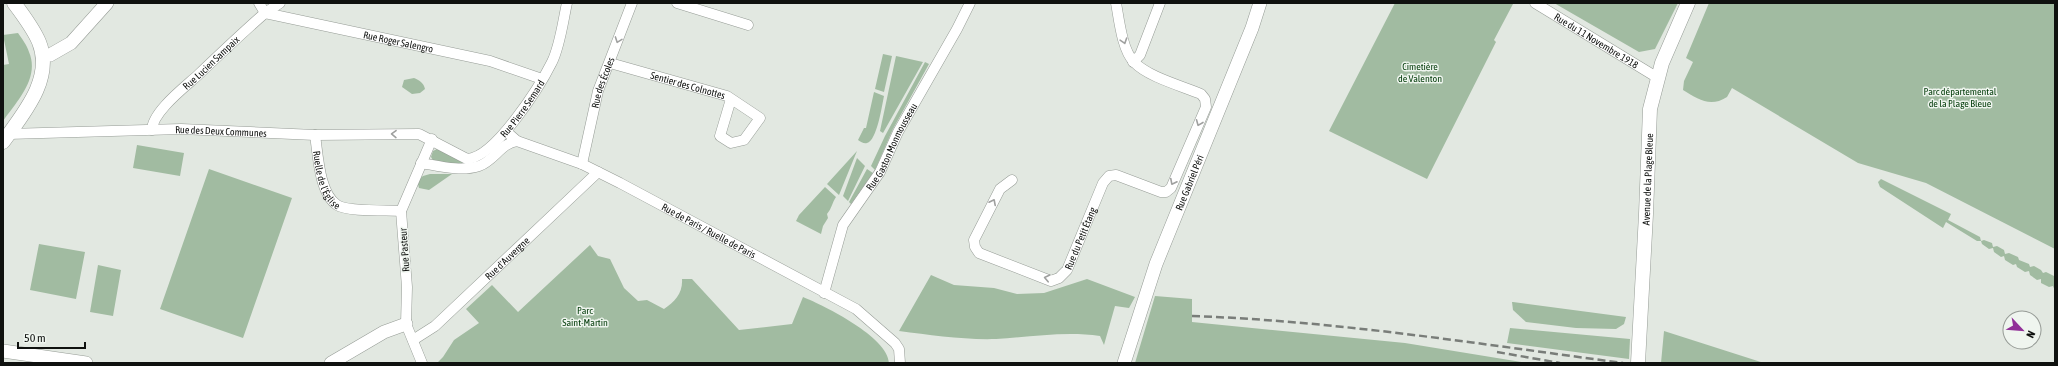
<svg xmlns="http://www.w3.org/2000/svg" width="2058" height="366" viewBox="0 0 2058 366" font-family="'Asap Condensed',sans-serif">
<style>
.green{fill:#a1bba1}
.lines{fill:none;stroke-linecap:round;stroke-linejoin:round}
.minor-casing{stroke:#969c96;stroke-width:11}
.tertiary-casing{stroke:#969c96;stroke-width:14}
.secondary-casing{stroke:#969c96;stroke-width:15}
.minor{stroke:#fff;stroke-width:10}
.tertiary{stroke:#fff;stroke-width:13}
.secondary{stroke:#fff;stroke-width:14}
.rail{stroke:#797d79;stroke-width:2.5;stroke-dasharray:8 4;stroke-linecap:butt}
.oneway{stroke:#9fa09f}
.labels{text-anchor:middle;stroke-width:3;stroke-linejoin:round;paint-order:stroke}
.street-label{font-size:10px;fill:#0f110f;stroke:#eff5ef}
.park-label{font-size:10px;fill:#003a08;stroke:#eff5ef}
</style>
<rect width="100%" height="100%" fill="#e2e8e1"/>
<path class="green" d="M1395,3L1513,4L1494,40L1496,42L1427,179L1329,131Z
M1554,3H1678L1655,49L1639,52Z
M1709,3H2055V249L1926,183L1858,163L1732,88L1727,97C1710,108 1698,99 1683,90L1684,81L1693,62L1686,58Z
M18,33C22,39 27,45 29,52C40,78 17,101 3,121V65L9,64L3,35Z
M883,54L892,56L884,92L875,89Z
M896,56L923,62L883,133L880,131Z
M925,62L929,64L893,129L875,170L871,166L885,136Z
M414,78C419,80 424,83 425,89L420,93L412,94L402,87L404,80Z
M874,92L884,96C882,105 877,141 867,143C864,144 861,142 858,140L864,128H866Z
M137,145L184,153L180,176L133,168Z
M439,148L478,160L479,162L440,164L434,162L431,157L433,151Z
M857,151L839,195L827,184Z
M857,158L865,166L848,201L843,196Z
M209,169L292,198L243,338L160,309Z
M867,169L873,173L851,204L849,202Z
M430,174H452L429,190L419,188L417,181L423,176Z
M1881,179L1951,214L1948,220L1980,237L1981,241L1984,240L1992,243L1993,247L1997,246L2004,250L2005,254L2009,253L2018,257L2019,260L2029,264L2030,267L2034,266L2041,270L2043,273L2046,272L2054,276L2055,291L2053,286L2049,287L2041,283V279L2037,280L2030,275L2029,271L2025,272L2017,267L2016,264L2013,265L2005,260L2004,256L2001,257L1994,252L1993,248L1989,249L1982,244L1981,241H1977L1946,222L1943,228L1880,187L1878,182Z
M825,187L836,197C832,203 832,208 827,214L828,218L823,226L821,234L796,221L799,215Z
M39,244L85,252L76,299L30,290Z
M590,245L598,256L610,259L624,288L638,301L647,300L664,309C675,302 683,293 682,279H692L739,330L792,324L803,297C825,306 888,337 889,363H437L443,357L454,340L479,323L466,309L492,285L518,312Z
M98,265L121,270L113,316L90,312Z
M931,275L954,285L994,288L1017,294L1044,293L1087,279L1135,297L1129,308L1115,306L1104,345L1100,336C1065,331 1031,337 996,339C963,340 931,335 899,331Z
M1155,296L1192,299V322L1405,343L1527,363H1135Z
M1512,302H1513L1626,317L1624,324L1616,329L1576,328L1526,322L1513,310Z
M1510,328L1630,339L1629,359L1507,343Z
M1664,331L1764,363H1661Z"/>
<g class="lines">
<g class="minor-casing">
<g id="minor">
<path id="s1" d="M259,3L265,13L490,61L542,79"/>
<path d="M677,3L748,25"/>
<path id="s2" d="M1535,3L1658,78"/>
<path d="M1133,62L1140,55L1160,3"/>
<path id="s3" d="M610,63L727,96L760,118L744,140L731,143L720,136L731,99"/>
<path id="s4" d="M152,130C152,112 185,87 198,75C220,54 242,33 265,13L280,3"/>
<path id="s5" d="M508,130L509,134L517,141L582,164L620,183L856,309L895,343L899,349L900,363"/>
<path id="s6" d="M8,134L181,129L315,135L419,134L467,159C495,158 540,86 552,62C560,46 563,21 567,3"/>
<path id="s7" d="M315,135C318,154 319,193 337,205C348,212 387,210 401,211"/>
<path d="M421,163C439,166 461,172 479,166C494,161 501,143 517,141"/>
<path id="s8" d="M582,164L598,91L632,3"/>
<path id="s9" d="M1012,180L1000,189L974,240L975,247L979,253L1051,281L1059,278L1067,270L1103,183L1109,176L1116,175L1161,192H1166L1171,188L1206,107L1205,99L1201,94C1182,86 1148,77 1134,62C1122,50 1119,19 1116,3"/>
<path id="s10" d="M824,293L843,225L880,172L898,132L957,29L970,3"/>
<path id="s11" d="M413,340L435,326L598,172"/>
<path d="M422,363L406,324L407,287L401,211L432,139"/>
</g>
</g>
<g class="tertiary-casing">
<g id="tertiary">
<path d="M50,55L71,43L107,3"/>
<path d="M3,351L86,363"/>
<path d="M331,363L384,332L406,324"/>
<path id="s12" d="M1124,363L1156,264L1252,28L1260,3"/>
</g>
</g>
<g class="secondary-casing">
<g id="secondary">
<path d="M3,142C23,114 54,79 39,42C33,28 23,15 14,3"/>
<path id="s13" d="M1638,363L1646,214L1650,109L1662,63L1688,3"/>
</g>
</g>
<use href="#minor" class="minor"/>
<use href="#tertiary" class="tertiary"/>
<use href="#secondary" class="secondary"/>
<path class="rail" d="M1192,316C1336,321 1480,344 1623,363
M1497,352L1560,363"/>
</g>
<defs><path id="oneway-chevron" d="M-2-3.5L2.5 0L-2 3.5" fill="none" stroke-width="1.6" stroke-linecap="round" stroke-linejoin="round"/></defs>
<g class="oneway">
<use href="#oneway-chevron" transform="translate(618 40) rotate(110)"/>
<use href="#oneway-chevron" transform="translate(1124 41) rotate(72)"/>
<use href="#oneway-chevron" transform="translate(1199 123) rotate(112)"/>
<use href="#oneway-chevron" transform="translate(394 134) rotate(-179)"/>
<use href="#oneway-chevron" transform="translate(1173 182) rotate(117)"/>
<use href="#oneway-chevron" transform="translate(993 202) rotate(-63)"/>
<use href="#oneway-chevron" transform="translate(1047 278) rotate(-167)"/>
</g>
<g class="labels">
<g class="street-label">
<text dy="4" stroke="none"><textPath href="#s1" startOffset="148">Rue Roger Salengro</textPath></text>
<text dy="4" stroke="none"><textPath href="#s2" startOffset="72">Rue du 11 Novembre 1918</textPath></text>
<text dy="4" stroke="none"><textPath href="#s4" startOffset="91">Rue Lucien Sampaix</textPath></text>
<text dy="4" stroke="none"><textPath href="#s8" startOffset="84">Rue des Écoles</textPath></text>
<text dy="4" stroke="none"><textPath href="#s3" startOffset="81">Sentier des Colnottes</textPath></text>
<text dy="4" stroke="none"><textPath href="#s6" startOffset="542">Rue Pierre Semard</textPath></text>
<text dy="4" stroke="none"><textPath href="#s6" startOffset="213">Rue des Deux Communes</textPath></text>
<text dy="4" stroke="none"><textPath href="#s10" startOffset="163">Rue Gaston Monmousseau</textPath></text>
<text dy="4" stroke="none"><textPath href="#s7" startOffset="47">Ruelle de l'Église</textPath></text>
<text dy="4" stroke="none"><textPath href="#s13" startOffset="184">Avenue de la Plage Bleue</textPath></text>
<text dy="4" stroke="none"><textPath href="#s12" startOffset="192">Rue Gabriel Péri</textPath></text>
<text dy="4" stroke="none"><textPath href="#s5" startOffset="227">Rue de Paris / Ruelle de Paris</textPath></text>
<text dy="4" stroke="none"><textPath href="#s9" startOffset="218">Rue du Petit Étang</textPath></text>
<text transform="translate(404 250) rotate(-94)" y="4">Rue Pasteur</text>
<text dy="4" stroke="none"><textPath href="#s11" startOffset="125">Rue d'Auvergne</textPath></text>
</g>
<g class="park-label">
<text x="1420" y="70">Cimetière<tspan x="1420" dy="12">de Valenton</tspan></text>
<text x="1960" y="95">Parc départemental<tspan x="1960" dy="12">de la Plage Bleue</tspan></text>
<text x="585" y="314">Parc<tspan x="585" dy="12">Saint-Martin</tspan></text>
</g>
</g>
<rect width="2058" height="366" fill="none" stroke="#0f110f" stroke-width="8"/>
<g transform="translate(2022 330) rotate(116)"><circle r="19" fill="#eff5ef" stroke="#959a95"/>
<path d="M0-3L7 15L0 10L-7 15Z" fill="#913098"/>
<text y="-6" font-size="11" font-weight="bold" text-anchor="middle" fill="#0f110f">N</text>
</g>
<path d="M18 342v6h67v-6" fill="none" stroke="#0f110f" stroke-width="2"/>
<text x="24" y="342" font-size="12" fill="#0f110f" stroke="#eff5ef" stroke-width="3" paint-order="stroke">50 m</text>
</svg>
